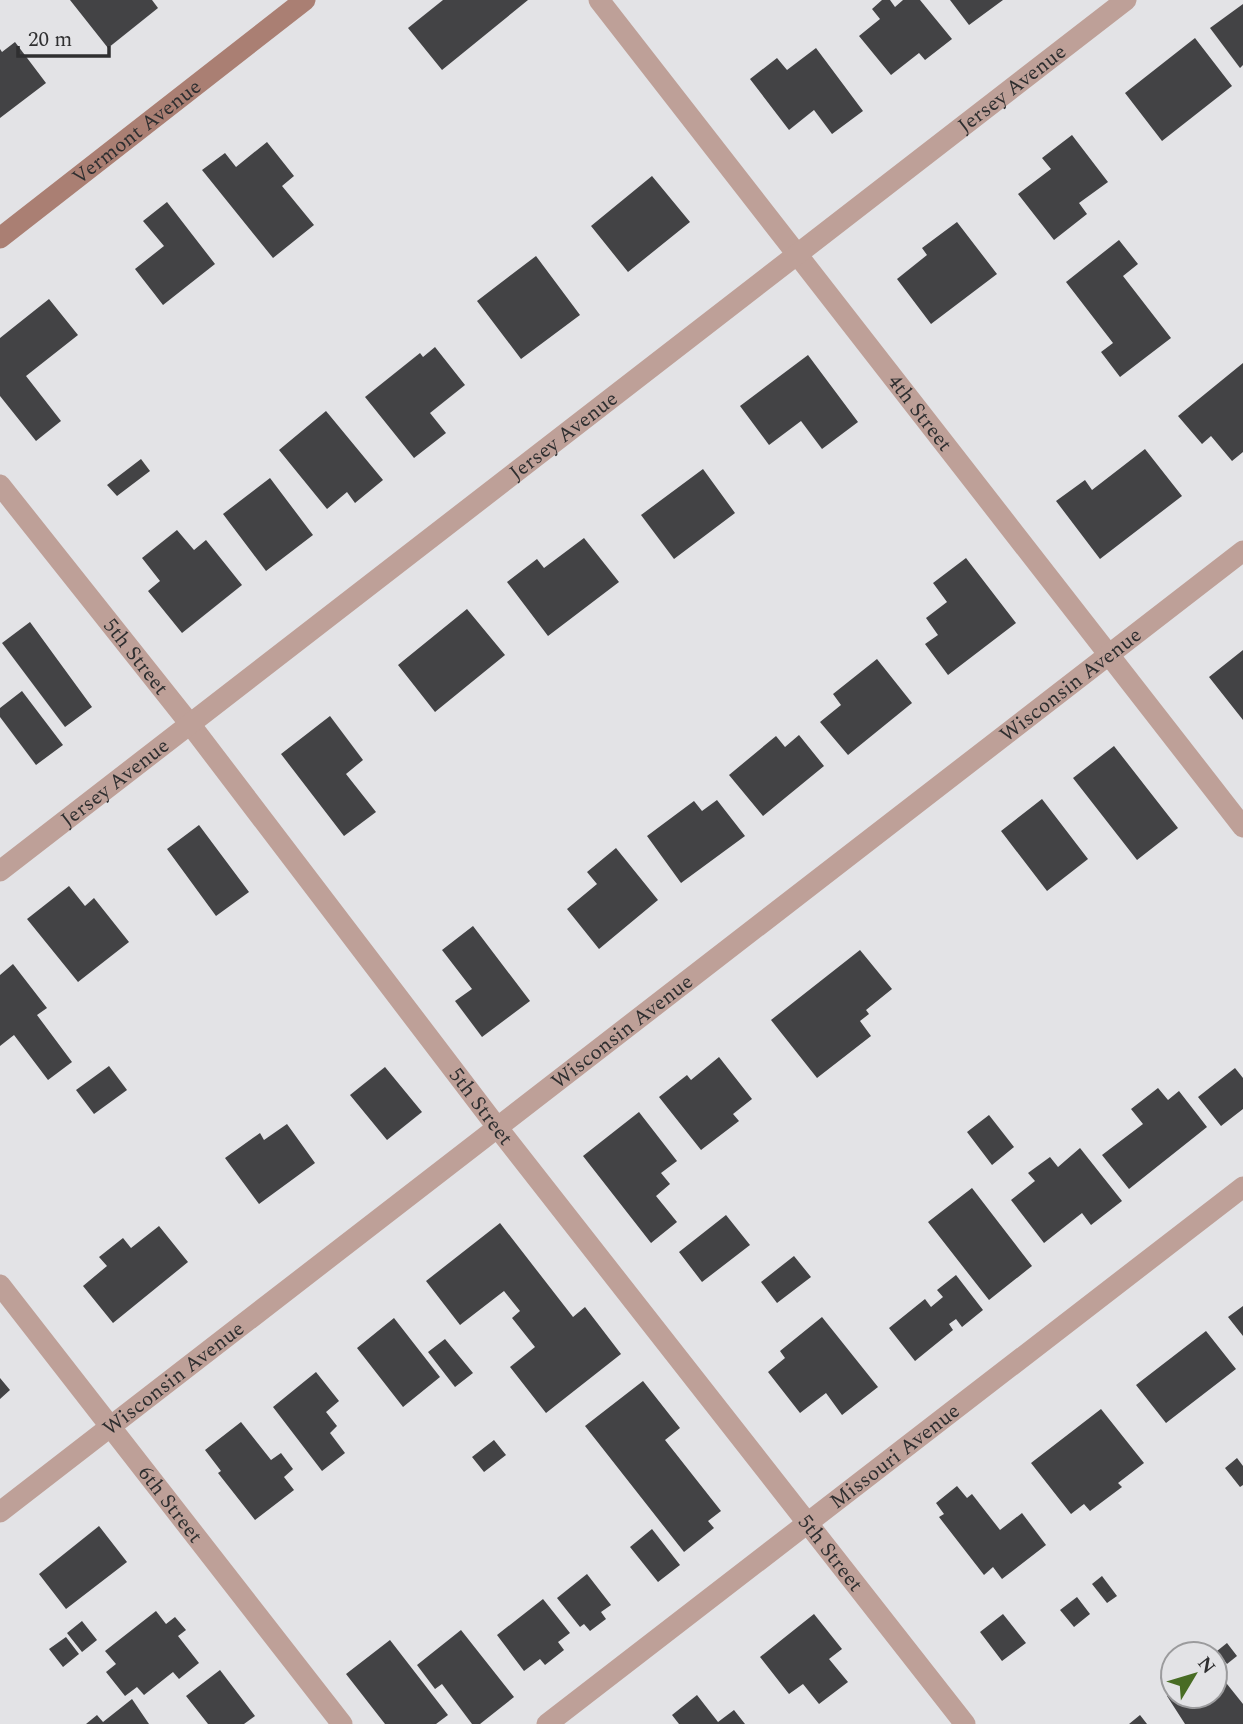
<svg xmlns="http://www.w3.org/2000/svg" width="1243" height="1724" viewBox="0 0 1243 1724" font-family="Spectral,serif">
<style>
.building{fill:#434345}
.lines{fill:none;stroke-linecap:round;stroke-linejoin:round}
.street{stroke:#bea098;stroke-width:21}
.secondary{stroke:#aa7f73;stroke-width:21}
.labels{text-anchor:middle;stroke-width:7;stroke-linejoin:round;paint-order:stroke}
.street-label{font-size:21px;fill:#2f2f30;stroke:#e3e3e6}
</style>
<rect width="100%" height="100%" fill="#e3e3e6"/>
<path class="building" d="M70,0H152L158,8L108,48Z
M443,0H528L442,70L408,28Z
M882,0H890L895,7L903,0H920L952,39L925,60L919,53L891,75L859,36L880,19L872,9Z
M950,0H1003L969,25Z
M1243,4V65L1240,68L1210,28Z
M1195,38L1232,86L1162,141L1125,93Z
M15,42L46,83L0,118V49L2,52Z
M816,48L863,111L832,134L814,110L789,130L750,79L777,58L787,70Z
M1072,135L1108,182L1079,203L1087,214L1054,240L1018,194L1051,169L1042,158Z
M267,142L294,176L282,186L314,225L273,258L202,170L225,153L236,167Z
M652,176L690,222L628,272L591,226Z
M167,202L215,264L163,305L135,269L164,246L143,221Z
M957,222L997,274L931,324L897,279L927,255L922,248Z
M1119,240L1138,264L1123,276L1171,338L1120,377L1101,352L1113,343L1066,282Z
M536,256L580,315L521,359L477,301Z
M49,299L78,335L26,376L61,421L36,441L0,396V338Z
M435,347L465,385L430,413L446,433L414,458L365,397L420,353L423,357Z
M808,355L858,422L822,449L801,421L769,445L740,406Z
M1243,363V452L1232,461L1211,436L1202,444L1178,416Z
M326,411L383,480L355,503L347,492L327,509L279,450Z
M1145,449L1182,496L1100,559L1056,501L1085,480L1092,490Z
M141,459L150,471L117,496L107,485Z
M703,469L735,513L674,559L641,515Z
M270,478L313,535L266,571L223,514Z
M177,530L194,550L206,540L242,585L182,633L148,591L160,581L142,558Z
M584,538L619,582L548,636L507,582L537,559L544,568Z
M966,558L1016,623L948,675L925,644L938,635L926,618L947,602L933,583Z
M467,609L505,655L435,712L398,665Z
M30,622L92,707L65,727L2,643Z
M1243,650V720L1209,677Z
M877,659L912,703L848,755L820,722L841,705L833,694Z
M22,691L63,745L36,765L0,717V708Z
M330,716L363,760L346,774L376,812L344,836L281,754Z
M799,735L824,766L763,816L729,775L776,736L785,747Z
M1114,746L1178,828L1137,860L1073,778Z
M1042,799L1088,859L1047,891L1001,831Z
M717,800L745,836L681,883L647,836L694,801L702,811Z
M199,825L249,892L216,916L167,849Z
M616,848L658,900L599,949L567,909L597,884L587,872Z
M69,886L85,906L94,898L129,942L78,982L27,919Z
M473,926L530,1001L482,1037L455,1001L472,989L442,950Z
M860,950L892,989L866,1010L869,1014L860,1021L871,1036L817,1078L771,1020Z
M13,964L47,1008L37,1015L72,1062L48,1080L14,1035L0,1046V975Z
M719,1057L752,1099L733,1114L739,1121L701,1150L659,1097L687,1075L691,1080Z
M109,1066L127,1090L94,1114L76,1090Z
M385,1067L422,1112L387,1140L350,1095Z
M1235,1068L1243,1078V1109L1221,1126L1198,1097Z
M1158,1088L1168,1100L1179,1091L1207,1127L1129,1189L1102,1155L1143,1124L1131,1109Z
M639,1112L677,1161L661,1173L670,1184L656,1196L677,1222L651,1243L583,1156Z
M989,1115L1014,1147L992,1165L967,1132Z
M287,1124L315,1163L259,1204L225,1158L260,1133L264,1140Z
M1080,1148L1122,1201L1091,1225L1082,1213L1044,1243L1011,1200L1035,1181L1028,1173L1050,1157L1058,1167Z
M972,1188L1032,1266L989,1300L928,1222Z
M726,1215L750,1245L702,1282L679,1252Z
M500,1223L573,1317L585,1307L621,1354L546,1413L510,1367L535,1347L512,1318L520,1311L504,1291L460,1325L426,1281Z
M159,1226L188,1262L113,1323L83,1286L107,1266L99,1257L123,1238L131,1248Z
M794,1256L811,1277L777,1303L761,1282Z
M956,1275L983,1310L962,1327L956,1319L949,1324L953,1330L915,1361L889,1328L925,1299L931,1307L943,1297L937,1290Z
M1243,1306V1336L1228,1317Z
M822,1317L878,1387L842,1415L826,1393L800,1413L768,1372L785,1358L780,1351Z
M394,1318L440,1377L403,1407L357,1348Z
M1206,1331L1236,1369L1166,1423L1136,1385Z
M445,1339L473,1373L455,1387L428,1352Z
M316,1372L339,1401L326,1412L337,1426L330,1433L345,1453L322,1471L273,1407Z
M0,1378L10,1390L0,1399Z
M643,1381L680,1428L665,1440L721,1511L708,1521L714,1528L684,1552L585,1426Z
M1101,1409L1144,1463L1118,1483L1122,1487L1090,1511L1084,1504L1071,1514L1031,1463Z
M241,1422L271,1460L281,1453L293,1469L284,1477L294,1490L255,1520L218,1473L221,1471L205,1450Z
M494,1440L506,1455L484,1472L472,1457Z
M1237,1458L1243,1466V1485L1240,1487L1225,1468Z
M957,1486L967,1498L972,1494L1000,1530L1022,1513L1046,1545L1002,1579L993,1567L984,1575L939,1517L944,1514L936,1503Z
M99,1526L127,1562L66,1609L39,1574Z
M652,1529L680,1565L658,1582L630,1547Z
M587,1574L611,1605L601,1612L606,1619L590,1631L584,1624L580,1627L557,1598Z
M1102,1576L1117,1596L1107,1603L1092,1584Z
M1077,1597L1090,1614L1074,1627L1060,1610Z
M543,1599L570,1633L558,1642L564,1650L545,1665L540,1659L524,1671L497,1635Z
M156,1611L166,1624L175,1617L186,1630L178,1636L199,1663L179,1679L173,1672L144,1695L137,1687L125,1696L106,1672L116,1664L105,1651Z
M814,1614L842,1649L829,1659L848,1682L819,1704L803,1684L789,1694L760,1657Z
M1003,1614L1026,1643L1002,1661L980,1632Z
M82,1621L97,1640L82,1652L67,1633Z
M461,1630L514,1697L480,1724H472L442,1684L435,1689L417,1665Z
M66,1637L79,1654L63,1667L49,1649Z
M390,1640L448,1715L436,1724H385L346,1674Z
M1227,1643L1237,1656L1227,1664L1217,1651Z
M220,1670L255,1716L244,1724H208L186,1696Z
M1223,1679L1243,1704V1724H1185L1167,1696L1173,1691V1696L1199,1699L1215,1696V1686Z
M697,1695L718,1722L734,1710L745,1724H679L672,1715Z
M132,1699L149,1724H86L97,1715L103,1722Z
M1140,1715L1147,1724H1129Z"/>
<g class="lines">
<g class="street">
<path id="s1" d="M599,0L1243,827"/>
<path id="s2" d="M0,485L190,724L497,1127L965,1724"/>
<path id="s3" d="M0,871L1126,0"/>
<path id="s4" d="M0,1285L342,1724"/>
<path id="s5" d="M0,1512L1243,551"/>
<path id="s6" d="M547,1724L1243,1187"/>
</g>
<path class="secondary" id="s7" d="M0,238L305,0"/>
</g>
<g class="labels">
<g class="street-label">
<text dy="7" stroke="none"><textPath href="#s3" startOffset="1279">Jersey Avenue</textPath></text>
<text dy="7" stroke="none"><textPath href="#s7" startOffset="173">Vermont Avenue</textPath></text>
<text dy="7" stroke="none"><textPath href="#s1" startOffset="523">4th Street</textPath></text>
<text dy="7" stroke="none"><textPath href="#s3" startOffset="712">Jersey Avenue</textPath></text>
<text dy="7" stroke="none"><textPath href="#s2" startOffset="219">5th Street</textPath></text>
<text dy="7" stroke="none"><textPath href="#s5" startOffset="1353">Wisconsin Avenue</textPath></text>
<text dy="7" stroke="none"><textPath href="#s3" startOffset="145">Jersey Avenue</textPath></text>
<text dy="7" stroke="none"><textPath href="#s5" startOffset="786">Wisconsin Avenue</textPath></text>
<text dy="7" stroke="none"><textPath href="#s2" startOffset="786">5th Street</textPath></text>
<text dy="7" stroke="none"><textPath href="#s5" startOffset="219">Wisconsin Avenue</textPath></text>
<text dy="7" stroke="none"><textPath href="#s6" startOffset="439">Missouri Avenue</textPath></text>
<text dy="7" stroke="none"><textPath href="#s4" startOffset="278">6th Street</textPath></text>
<text dy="7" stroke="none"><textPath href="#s2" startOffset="1353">5th Street</textPath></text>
</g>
</g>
<g transform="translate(1194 1675) rotate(52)"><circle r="33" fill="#e3e3e6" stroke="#9b9b9d" stroke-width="2"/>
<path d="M0-5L12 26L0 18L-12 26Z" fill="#486c24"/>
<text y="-10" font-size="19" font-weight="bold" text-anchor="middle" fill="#2f2f30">N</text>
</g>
<path d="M18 46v10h91v-10" fill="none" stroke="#2f2f30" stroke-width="3.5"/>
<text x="28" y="46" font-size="21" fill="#2f2f30" stroke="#e3e3e6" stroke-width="5" paint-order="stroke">20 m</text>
</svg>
